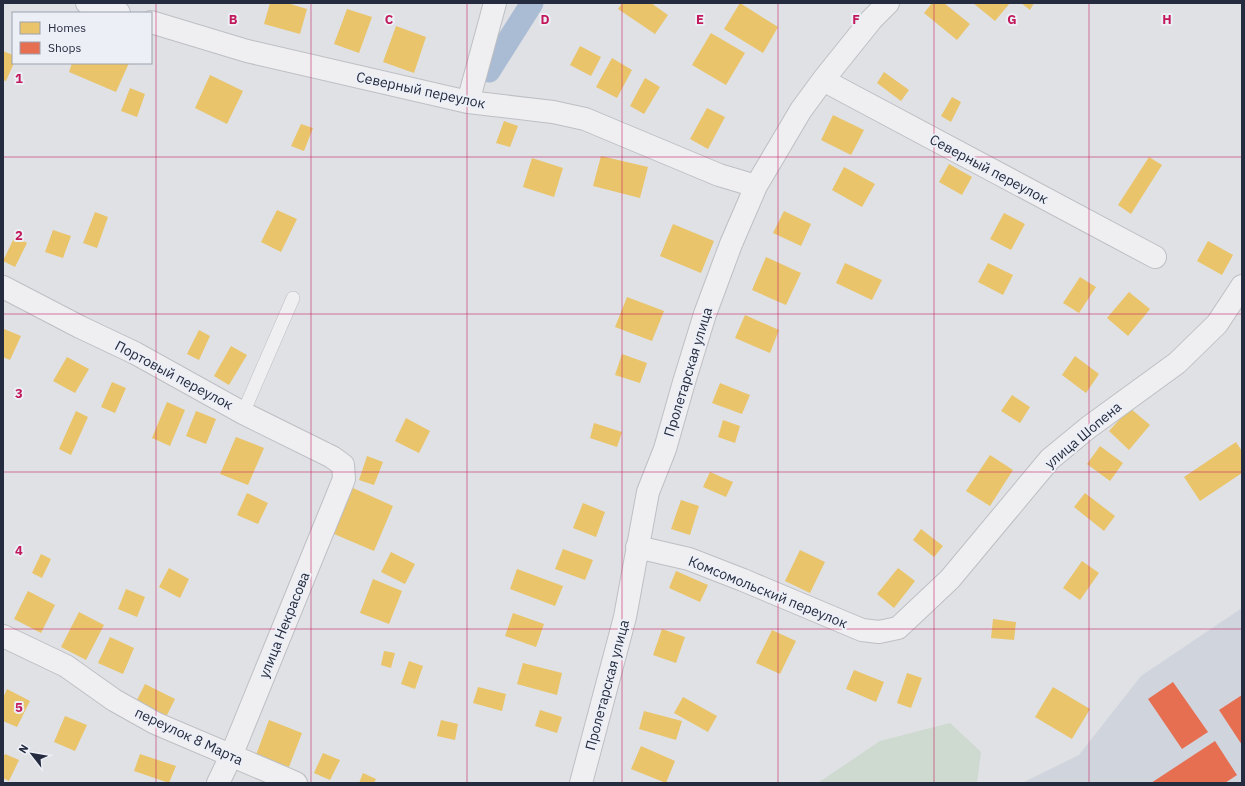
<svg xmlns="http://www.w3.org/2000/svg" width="1245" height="786" viewBox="0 0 1245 786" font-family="'IBM Plex Sans',sans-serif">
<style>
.built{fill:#d0d4dc}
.green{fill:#ced9cf}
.homes{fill:#e9c46a}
.shops{fill:#e76f51}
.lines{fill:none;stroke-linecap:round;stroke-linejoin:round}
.canal{stroke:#aabbd4;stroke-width:23}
.service-casing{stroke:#bdbfc3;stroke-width:14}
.minor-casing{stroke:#bdbfc3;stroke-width:24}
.service{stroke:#efeff2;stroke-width:13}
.minor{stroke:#efeff2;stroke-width:22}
.grid{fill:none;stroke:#c2185b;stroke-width:1;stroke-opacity:0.55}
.labels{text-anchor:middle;stroke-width:4;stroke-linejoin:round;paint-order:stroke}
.street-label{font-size:14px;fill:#252c40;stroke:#eceff6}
.grid-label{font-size:13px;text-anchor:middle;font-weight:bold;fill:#c2185b;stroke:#eceff6;stroke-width:4;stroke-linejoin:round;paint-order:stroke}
</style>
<rect width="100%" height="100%" fill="#dfe1e5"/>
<path class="built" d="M1242,608V783H1022L1079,755L1141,676Z"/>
<path class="green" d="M950,723L981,752L977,783H818L880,741Z"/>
<path class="homes" d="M270,3H287L307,9L300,34L264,24Z
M622,3H651L668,15L655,34L618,9Z
M740,3L778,27L763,53L724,29Z
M932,3H944L970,24L957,40L924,13Z
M973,3H1010L995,21Z
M1021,3H1034L1030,10Z
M347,9L372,17L359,53L334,44Z
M396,26L426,37L414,73L383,62Z
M711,33L745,53L726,85L692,65Z
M580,46L601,57L591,76L570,65Z
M3,51L13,55L14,63L6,81L3,80Z
M612,58L632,70L617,98L596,87Z
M72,63H129L116,92L69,72Z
M884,72L909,90L901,101L877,83Z
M210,75L243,91L227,124L195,108Z
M645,78L660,87L644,114L630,106Z
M130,88L145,94L137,117L121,111Z
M952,97L961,102L951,122L941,116Z
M707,108L725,117L708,149L690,139Z
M833,115L864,130L851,155L821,140Z
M504,121L518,126L510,147L496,143Z
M301,124L313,128L304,151L291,146Z
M601,156L648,167L640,198L593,186Z
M1149,157L1162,165L1131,214L1118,205Z
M532,158L563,168L554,197L523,187Z
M949,164L972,177L962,195L939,182Z
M844,167L875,184L862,207L832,190Z
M277,210L297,219L281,252L261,242Z
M784,211L811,224L801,246L773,233Z
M95,212L108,217L97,248L83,243Z
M1004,213L1025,224L1011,250L990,239Z
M673,224L714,241L701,273L660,256Z
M53,230L71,236L63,258L45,252Z
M15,236L27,243L15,267L3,261Z
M1208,241L1233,255L1222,275L1197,261Z
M766,257L801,273L786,305L752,290Z
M845,263L882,280L872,300L836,283Z
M988,263L1013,275L1003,295L978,282Z
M1080,277L1096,287L1079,313L1063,303Z
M1129,292L1150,309L1128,336L1107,318Z
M627,297L664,311L652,341L615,327Z
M745,315L779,330L770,353L735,338Z
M4,329L21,336L10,360L3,357Z
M199,330L210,336L199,360L187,354Z
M231,346L247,355L229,385L214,376Z
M622,354L647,363L640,383L615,375Z
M1075,356L1099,374L1086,393L1062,375Z
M67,357L89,369L75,393L53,381Z
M112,382L126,388L115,413L101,407Z
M720,383L750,395L742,414L712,403Z
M1012,395L1030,407L1020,423L1001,411Z
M167,402L185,410L170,446L152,438Z
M1130,408L1150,425L1129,450L1109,431Z
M76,411L88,417L71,455L59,449Z
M196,411L216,419L206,444L186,436Z
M406,418L430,431L419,453L395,441Z
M723,420L740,426L735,443L718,437Z
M594,423L622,432L617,447L590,438Z
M236,437L264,448L248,485L220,474Z
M1236,442L1242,451V473L1200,501L1184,477Z
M1100,446L1123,463L1110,481L1087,464Z
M990,455L1013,470L990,506L966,491Z
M367,456L383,462L374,485L359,480Z
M710,472L733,482L726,497L703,487Z
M353,488L393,506L374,551L334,534Z
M247,493L268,503L258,524L237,515Z
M1085,493L1115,516L1104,531L1074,507Z
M681,500L699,506L690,535L671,529Z
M583,503L605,512L596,537L573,528Z
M921,529L943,546L934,557L913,540Z
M563,549L593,560L585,580L555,569Z
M800,550L825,562L810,593L785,581Z
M391,552L415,564L405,584L381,572Z
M41,554L51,559L42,578L32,573Z
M1082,561L1099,573L1080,600L1063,588Z
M169,568L189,579L180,598L159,587Z
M898,568L915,581L894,608L877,594Z
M517,569L563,586L555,606L510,589Z
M676,571L708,585L700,602L669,588Z
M373,579L402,591L389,624L360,613Z
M126,589L145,597L137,617L118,609Z
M28,591L55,605L41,633L14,619Z
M79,612L104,625L86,660L61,647Z
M513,613L544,624L536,647L505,636Z
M993,619L1016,622L1014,640L991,638Z
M662,629L685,637L676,663L653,655Z
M772,630L796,641L780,674L756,663Z
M110,637L134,648L123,674L98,663Z
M384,651L395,653L391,668L381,665Z
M409,661L423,666L415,689L401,684Z
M523,663L562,673L557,695L517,684Z
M854,670L884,682L876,702L846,689Z
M907,673L922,678L911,708L897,703Z
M145,684L175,699L165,719L135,704Z
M478,687L506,694L502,711L473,703Z
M1053,687L1090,709L1072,739L1035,717Z
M7,689L30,701L17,727L3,721V698Z
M683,697L717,716L708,732L674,713Z
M540,710L562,717L557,733L535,726Z
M644,711L682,721L676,740L639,729Z
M65,716L87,725L75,751L54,742Z
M269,720L302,733L289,767L256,755Z
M441,720L458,724L455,740L437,736Z
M641,746L675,761L666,783L631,769Z
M323,753L340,760L330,780L314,773Z
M5,754L19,760L9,781L3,778V758Z
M140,754L176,766L169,783L134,771Z
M363,773L376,779L374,783H359Z"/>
<path class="shops" d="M1173,682L1208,732L1182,749L1148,699Z
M1242,695V745L1219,710Z
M1215,741L1237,775L1225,783H1151Z"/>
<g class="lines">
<path class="canal" d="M489,71L532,3"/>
<g class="service-casing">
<path id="service" d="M243,413L293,298"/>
</g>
<g class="minor-casing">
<path id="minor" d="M87,3L119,13
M151,22L247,51L468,102L553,112L585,119L719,175L756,186
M823,80L1155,257
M468,102L495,3
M3,287L80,327L135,353L243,413L332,457L343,465L344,479L231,756L218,783
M637,547L689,559L743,580L862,630L879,632L898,628L950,579L1050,459L1089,427L1177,363L1217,324L1242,286
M3,636L66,666L114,700L155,723L296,783
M581,783L625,617L648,492L665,449L684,382L705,314L731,244L756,186L801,110L823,80L872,19L888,3"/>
</g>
<use href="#service" class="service"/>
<use href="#minor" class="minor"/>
</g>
<path class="grid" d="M156,3V783M311,3V783M467,3V783M622,3V783M778,3V783M934,3V783M1089,3V783M3,157H1242M3,314H1242M3,472H1242M3,629H1242"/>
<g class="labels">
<g class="street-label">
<text transform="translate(421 90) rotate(12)" y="5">Северный переулок</text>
<text transform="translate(989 169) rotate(28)" y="5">Северный переулок</text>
<text transform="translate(688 372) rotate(-73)" y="5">Пролетарская улица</text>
<text transform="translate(174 375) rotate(28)" y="5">Портовый переулок</text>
<text transform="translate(1083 435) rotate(-40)" y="5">улица Шопена</text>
<text transform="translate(768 592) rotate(22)" y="5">Комсомольский переулок</text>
<text transform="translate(284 625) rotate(-68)" y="5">улица Некрасова</text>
<text transform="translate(607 685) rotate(-75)" y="5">Пролетарская улица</text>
<text transform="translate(189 736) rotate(25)" y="5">переулок 8 Марта</text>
</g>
</g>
<g class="grid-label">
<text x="233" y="24">B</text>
<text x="389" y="24">C</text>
<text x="545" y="24">D</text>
<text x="700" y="24">E</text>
<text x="856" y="24">F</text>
<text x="1012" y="24">G</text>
<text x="1167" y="24">H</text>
<text x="19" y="83">1</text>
<text x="19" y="240">2</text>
<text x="19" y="398">3</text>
<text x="19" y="555">4</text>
<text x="19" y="712">5</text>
</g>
<rect width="1245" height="786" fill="none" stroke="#252c40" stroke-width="8"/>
<rect x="12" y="12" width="140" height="52" fill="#eceff6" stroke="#9ca1ad"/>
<rect x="20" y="22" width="20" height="12" fill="#e9c46a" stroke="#9ca1ad"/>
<text x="48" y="32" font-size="12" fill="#252c40">Homes</text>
<rect x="20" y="42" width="20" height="12" fill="#e76f51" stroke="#9ca1ad"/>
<text x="48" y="52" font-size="12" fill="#252c40">Shops</text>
<g transform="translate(32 754) rotate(301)" stroke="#eceff6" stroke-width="3" paint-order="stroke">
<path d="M0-3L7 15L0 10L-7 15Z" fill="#252c40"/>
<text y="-6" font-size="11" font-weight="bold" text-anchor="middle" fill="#252c40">N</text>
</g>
</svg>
